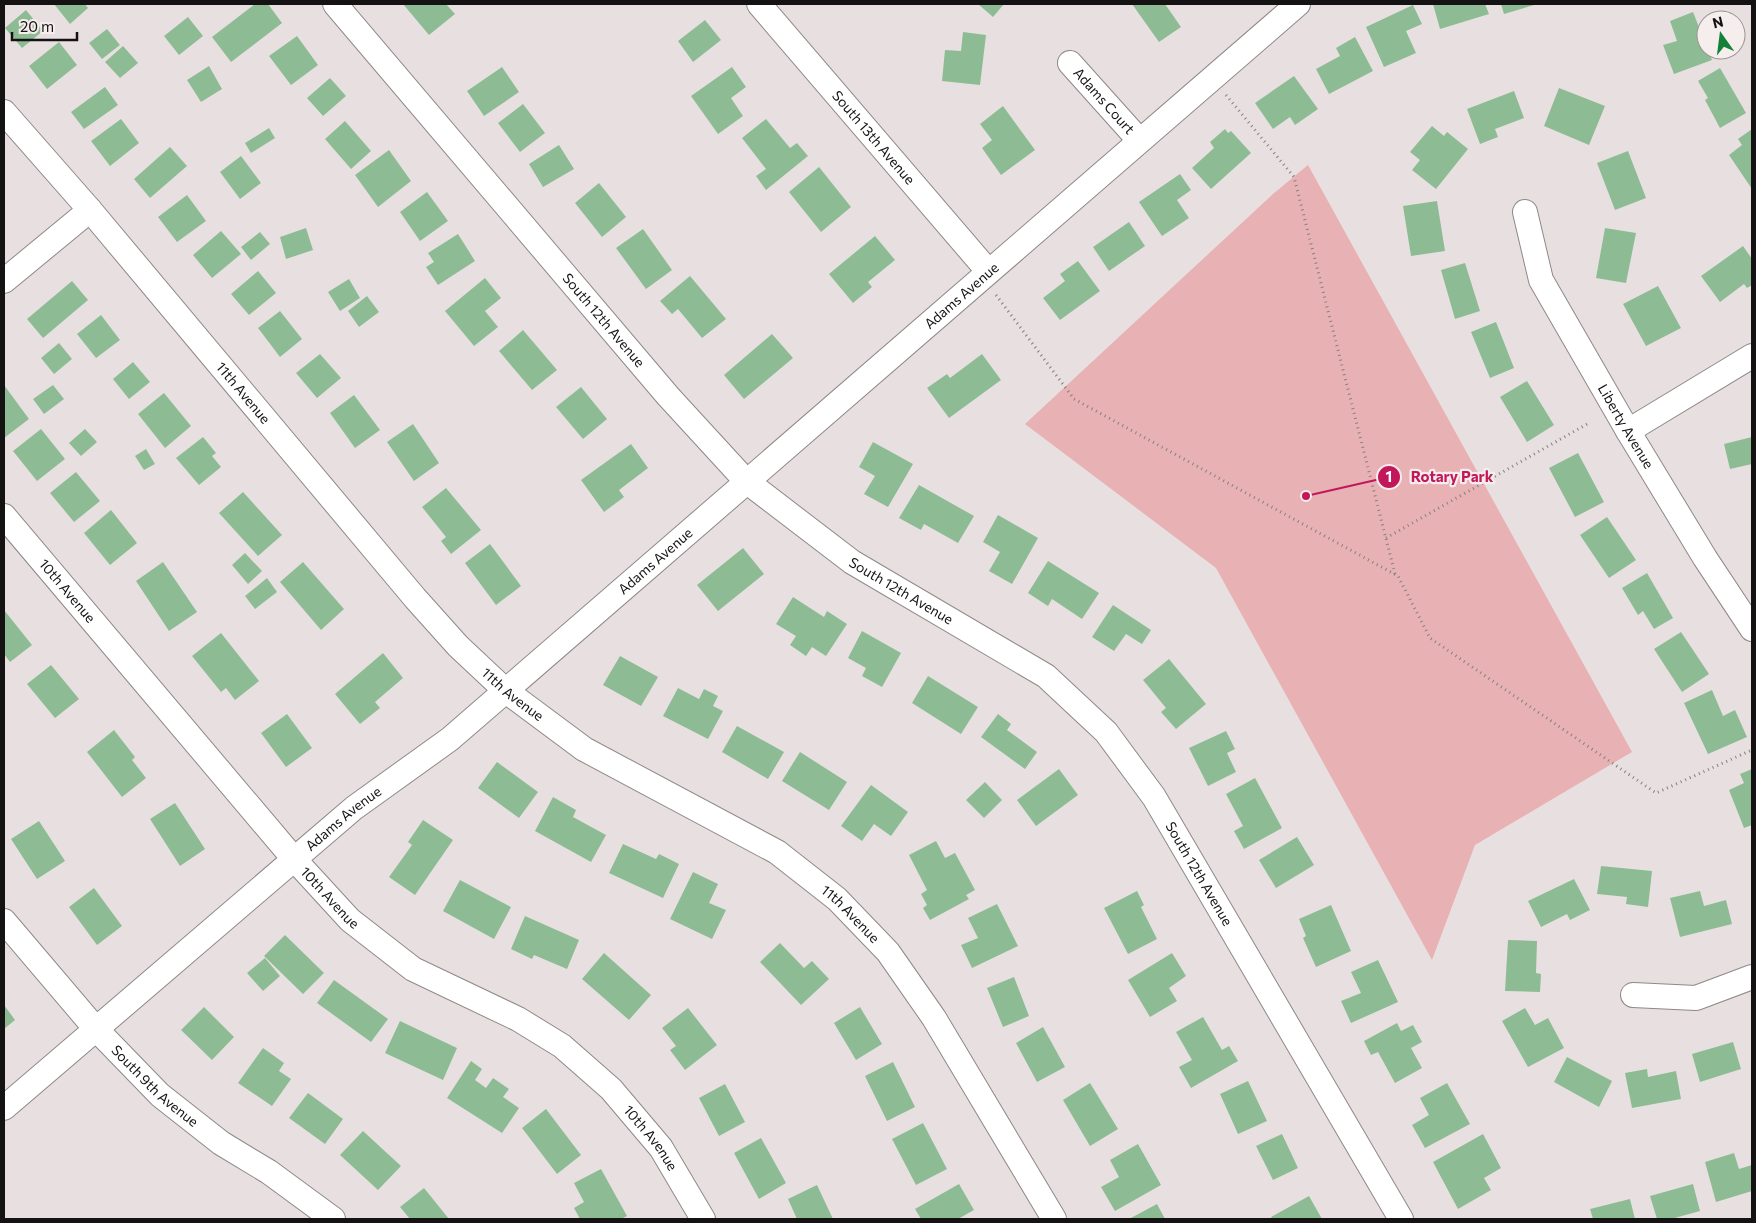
<svg xmlns="http://www.w3.org/2000/svg" width="1756" height="1223" viewBox="0 0 1756 1223" font-family="Commissioner,sans-serif">
<style>
.green{fill:#e8b1b3}
.building{fill:#8dbc94}
.lines{fill:none;stroke-linecap:round;stroke-linejoin:round}
.minor-casing{stroke:#908888;stroke-width:26}
.path{stroke:#868181;stroke-width:3;stroke-dasharray:1 4;stroke-linecap:butt}
.minor{stroke:#fff;stroke-width:24}
.labels{text-anchor:middle;stroke-width:4.5;stroke-linejoin:round;paint-order:stroke}
.street-label{font-size:14px;fill:#141212;stroke:#f6eded}
.leader{fill:none;stroke:#c2185b;stroke-width:2}
.callout-dot{fill:#c2185b;stroke:#f6eded;stroke-width:2}
.mark-label{font-size:15px;text-anchor:middle;font-weight:bold;fill:#fff}
.callout-label{font-size:15px;text-anchor:middle;font-weight:bold;fill:#c2185b;stroke:#f6eded;stroke-width:4.5;stroke-linejoin:round;paint-order:stroke}
</style>
<rect width="100%" height="100%" fill="#e8e0e0"/>
<path class="green" d="M1308,165L1632,752L1475,845L1432,960L1216,568L1025,424L1273,194Z"/>
<path class="building" d="M54,4H85L88,8L70,24Z
M255,4H268L282,23L231,62L212,37Z
M403,4H446L455,14L429,35Z
M978,4H1004L993,17Z
M1132,4H1165L1181,27L1159,42Z
M1433,4H1485L1489,14L1440,29Z
M1501,4H1534V5L1504,14Z
M1413,5L1422,24L1406,31L1416,53L1384,67L1366,27Z
M26,10L43,31L22,48L5,28Z
M1693,12L1712,60L1674,74L1663,45L1677,41L1670,21Z
M188,17L203,36L179,55L164,36Z
M705,20L721,40L693,62L678,41Z
M107,29L120,45L102,59L89,43Z
M963,32L986,35L980,85L942,81L945,50L961,51Z
M297,36L318,65L291,85L269,56Z
M1355,37L1373,71L1329,94L1316,69L1340,56L1336,48Z
M59,42L77,65L47,89L29,66Z
M123,46L138,63L120,78L105,62Z
M209,66L222,89L201,102L187,80Z
M502,67L519,92L484,116L467,91Z
M732,67L746,87L731,98L743,116L718,134L691,96Z
M1720,68L1746,113L1720,128L1705,100L1708,98L1698,81Z
M1294,76L1318,109L1295,125L1290,117L1273,129L1255,103Z
M330,78L346,96L323,116L307,98Z
M105,87L118,105L84,129L71,112Z
M1559,88L1605,106L1589,145L1544,126Z
M1514,91L1524,118L1495,129L1498,137L1480,144L1467,109Z
M523,104L545,133L520,152L498,123Z
M1003,106L1035,150L1001,175L982,148L992,140L980,124Z
M121,119L139,143L110,166L91,141Z
M766,119L790,148L797,143L808,156L766,190L756,176L766,169L742,138Z
M345,121L371,151L351,169L325,139Z
M1432,126L1444,136L1447,132L1468,149L1436,189L1412,170L1420,160L1410,152Z
M269,128L275,138L251,153L245,143Z
M1225,129L1228,133L1231,131L1251,153L1211,189L1192,168L1214,148L1210,142Z
M1752,129V189L1729,155L1742,145L1738,139Z
M559,145L574,169L543,187L529,164Z
M170,147L187,166L150,198L134,179Z
M389,150L411,181L378,207L355,175Z
M1628,151L1646,198L1615,210L1597,163Z
M241,156L261,183L240,199L220,172Z
M819,167L851,207L821,232L789,192Z
M1180,174L1191,190L1177,200L1189,218L1162,236L1139,202Z
M599,183L626,217L602,237L575,203Z
M427,192L448,221L420,241L400,212Z
M187,195L206,221L177,242L158,217Z
M1437,201L1445,251L1411,256L1403,206Z
M1129,222L1145,246L1109,271L1093,247Z
M306,228L313,250L286,259L280,237Z
M1605,228L1636,233L1626,283L1596,278Z
M643,229L672,270L646,289L616,248Z
M221,231L241,254L212,278L193,255Z
M260,232L270,244L251,260L241,247Z
M458,234L475,261L438,285L426,267L434,262L428,253Z
M875,236L895,260L868,282L872,287L853,303L829,274Z
M1743,246L1752,259V285L1747,288L1744,284L1720,302L1701,276Z
M1078,261L1100,291L1060,320L1043,298L1065,281L1060,274Z
M1465,263L1480,311L1455,319L1441,270Z
M258,271L276,293L249,315L231,294Z
M690,276L726,319L702,338L678,309L672,314L660,301Z
M485,278L501,298L485,311L498,327L474,346L445,311Z
M349,279L360,298L340,311L328,292Z
M72,281L88,300L43,338L27,319Z
M1658,286L1681,328L1646,346L1623,304Z
M367,296L379,312L359,327L348,311Z
M280,311L302,339L280,357L258,328Z
M101,315L120,340L96,358L77,334Z
M1496,322L1514,368L1490,378L1471,332Z
M523,330L557,370L532,390L499,351Z
M772,334L793,358L744,399L724,375Z
M59,343L72,359L54,374L41,358Z
M320,354L341,378L317,398L296,373Z
M982,354L1001,380L949,418L927,388L947,374L950,378Z
M133,362L150,382L129,399L113,379Z
M1527,381L1554,425L1527,442L1500,397Z
M4,385L29,419L4,438Z
M53,385L64,399L44,414L33,399Z
M581,387L607,419L583,439L556,407Z
M164,393L191,426L165,448L138,414Z
M354,395L380,430L355,448L330,413Z
M413,424L439,463L414,481L387,442Z
M41,429L65,459L37,481L13,451Z
M85,429L97,442L81,456L69,443Z
M203,437L216,453L212,456L221,467L199,485L176,458Z
M1752,437V464L1730,469L1724,444Z
M873,442L913,464L888,507L864,494L875,476L859,467Z
M631,444L648,468L619,490L624,497L604,512L581,480Z
M146,449L155,464L144,470L135,456Z
M1578,453L1604,502L1575,517L1549,468Z
M76,472L100,501L74,522L50,493Z
M919,485L974,516L958,543L924,524L921,530L899,518Z
M446,488L481,530L451,554L441,541L446,537L422,507Z
M243,492L282,535L258,556L219,513Z
M111,510L137,543L110,565L84,533Z
M998,515L1038,538L1012,584L989,571L1000,552L983,542Z
M1607,517L1636,560L1609,578L1580,535Z
M490,544L521,586L496,605L465,563Z
M743,548L764,574L718,611L697,585Z
M245,553L262,571L248,584L232,565Z
M1048,561L1099,593L1082,619L1052,599L1048,606L1028,593Z
M163,562L197,612L169,631L136,581Z
M303,562L344,609L321,630L280,582Z
M1647,573L1673,618L1654,629L1643,611L1638,615L1622,588Z
M267,578L277,592L255,609L245,596Z
M793,597L824,617L827,611L847,624L826,656L812,647L806,656L790,645L796,636L776,624Z
M1113,605L1151,630L1142,644L1126,634L1114,651L1092,637Z
M4,610L32,645L10,662L4,654Z
M862,631L901,653L882,687L862,676L866,668L848,658Z
M1681,632L1709,674L1682,692L1654,649Z
M221,633L259,681L235,700L226,688L221,692L192,656Z
M383,653L403,678L375,702L380,708L360,724L335,694Z
M620,656L658,677L641,706L603,685Z
M1169,659L1206,704L1176,729L1161,712L1166,708L1143,680Z
M51,665L79,699L55,718L27,684Z
M928,676L978,707L961,734L912,703Z
M678,688L699,699L704,689L718,696L713,706L723,711L708,739L663,716Z
M1712,690L1723,716L1735,710L1747,737L1708,754L1684,703Z
M287,714L312,748L286,767L261,733Z
M998,714L1011,724L1007,730L1037,752L1025,769L981,737Z
M737,726L784,752L768,779L722,752Z
M114,730L135,757L132,760L146,778L122,797L87,752Z
M1226,731L1235,749L1227,753L1236,772L1208,786L1189,748Z
M800,752L847,782L829,810L782,781Z
M497,762L538,792L519,818L478,788Z
M1059,769L1078,795L1036,826L1017,800Z
M1752,769V825L1744,828L1729,790L1744,783L1740,774Z
M1255,778L1282,828L1244,849L1234,831L1243,826L1226,794Z
M985,782L1002,800L984,818L966,800Z
M871,785L908,812L891,836L874,824L862,841L841,826Z
M553,797L576,810L573,817L606,835L591,862L535,831Z
M175,803L205,849L180,866L150,819Z
M423,820L453,840L415,895L389,877L412,845L408,842Z
M39,821L65,861L37,879L11,839Z
M1297,837L1314,865L1276,888L1259,860Z
M936,841L945,858L955,853L975,890L966,895L969,899L930,920L923,908L927,905L921,894L927,890L909,855Z
M623,844L656,859L659,854L679,864L663,898L609,873Z
M1601,866L1652,871L1648,907L1626,904L1627,897L1597,894Z
M693,872L718,884L709,903L726,910L712,939L670,919Z
M1574,879L1590,910L1570,920L1567,914L1541,927L1528,901Z
M460,880L511,907L494,939L443,911Z
M94,888L122,926L97,945L69,907Z
M1137,891L1144,905L1141,907L1157,939L1128,954L1104,908Z
M1700,891L1704,906L1726,900L1732,924L1680,937L1670,898Z
M997,904L1018,946L972,968L961,945L978,938L968,918Z
M1331,905L1351,951L1316,967L1303,938L1306,936L1299,919Z
M525,916L579,940L567,969L534,955L532,959L511,949Z
M285,935L324,973L303,994L264,956Z
M1508,940L1537,941L1536,973L1541,974L1540,992L1505,991Z
M780,943L804,968L812,961L829,979L801,1005L760,962Z
M604,953L651,995L629,1020L582,979Z
M1172,953L1186,976L1169,988L1177,1001L1150,1017L1128,980Z
M265,958L280,976L263,991L247,973Z
M1378,960L1398,1002L1351,1023L1341,1001L1361,993L1351,972Z
M1014,977L1029,1016L1003,1027L987,988Z
M334,980L388,1019L371,1042L317,1003Z
M4,1005L15,1020L4,1029Z
M204,1007L234,1037L212,1060L181,1030Z
M860,1007L882,1044L856,1060L834,1023Z
M688,1008L717,1045L685,1070L670,1050L676,1046L662,1028Z
M1525,1008L1535,1025L1548,1018L1564,1048L1528,1067L1502,1021Z
M1203,1017L1222,1050L1229,1046L1238,1061L1191,1088L1179,1067L1192,1060L1176,1032Z
M400,1021L457,1048L443,1080L385,1053Z
M1397,1023L1401,1031L1413,1025L1422,1042L1411,1048L1422,1068L1395,1083L1378,1052L1371,1055L1364,1041Z
M1043,1027L1065,1067L1037,1082L1016,1043Z
M1733,1042L1741,1069L1700,1082L1692,1054Z
M263,1048L284,1063L279,1071L291,1079L272,1106L238,1083Z
M1567,1057L1612,1081L1599,1107L1554,1082Z
M471,1061L482,1069L475,1080L486,1088L493,1078L509,1089L503,1097L519,1108L502,1133L447,1098Z
M893,1062L915,1107L887,1121L865,1076Z
M1647,1069L1648,1077L1676,1071L1681,1099L1632,1108L1625,1073Z
M1248,1081L1267,1121L1238,1134L1220,1094Z
M1090,1083L1118,1129L1090,1146L1063,1100Z
M1447,1083L1470,1124L1425,1148L1412,1125L1429,1115L1420,1098Z
M725,1084L745,1122L719,1136L699,1098Z
M308,1093L343,1119L325,1144L289,1118Z
M546,1109L581,1155L557,1174L522,1128Z
M923,1123L947,1169L916,1185L892,1139Z
M363,1131L401,1166L378,1190L340,1155Z
M1282,1134L1298,1168L1273,1180L1256,1146Z
M1483,1134L1501,1168L1484,1178L1491,1190L1458,1209L1433,1162Z
M761,1138L786,1183L759,1199L734,1153Z
M1138,1144L1161,1185L1115,1211L1101,1187L1119,1177L1110,1160Z
M1734,1153L1739,1169L1752,1165V1191L1716,1202L1705,1162Z
M601,1169L627,1216L621,1219H580L574,1208L584,1202L574,1183Z
M959,1184L974,1210L958,1219H921L915,1209Z
M1693,1184L1700,1211L1671,1219H1657L1650,1196Z
M817,1185L833,1219H797L788,1199Z
M424,1188L449,1219H410L400,1207Z
M1309,1196L1322,1219H1272L1271,1217Z
M1630,1199L1635,1219H1593L1590,1209Z
M1157,1204L1165,1219H1129Z"/>
<g class="lines">
<g class="minor-casing">
<g id="minor">
<path id="s1" d="M335,4L668,396L746,481L852,562L1046,676L1106,732L1154,797L1401,1219"/>
<path id="s2" d="M759,4L988,271"/>
<path id="s3" d="M1070,63L1139,140"/>
<path id="s4" d="M4,112L90,210L415,598L458,646L506,691L584,749L777,852L837,899L888,952L934,1018L1054,1219"/>
<path id="s5" d="M1525,212L1541,280L1628,431L1705,558L1752,629"/>
<path d="M4,281L90,210"/>
<path d="M1628,431L1752,356"/>
<path id="s6" d="M4,516L294,859L350,920L413,969L518,1019L562,1046L611,1089L661,1148L703,1219"/>
<path id="s7" d="M4,921L95,1028L160,1095L221,1143L269,1172L333,1219"/>
<path d="M1633,995L1696,998L1752,977"/>
<path id="s8" d="M4,1108L354,808L450,739L1298,4"/>
</g>
</g>
<path class="path" d="M1226,95L1294,177L1395,574
M996,295L1074,399L1398,576L1430,638L1656,793L1752,750
M1386,538L1589,423"/>
<use href="#minor" class="minor"/>
</g>
<g class="labels">
<g class="street-label">
<text dy="5" stroke="none"><textPath href="#s3" startOffset="51">Adams Court</textPath></text>
<text dy="5" stroke="none"><textPath href="#s2" startOffset="176">South 13th Avenue</textPath></text>
<text dy="5" stroke="none"><textPath href="#s8" startOffset="1256">Adams Avenue</textPath></text>
<text dy="5" stroke="none"><textPath href="#s1" startOffset="415">South 12th Avenue</textPath></text>
<text dy="5" stroke="none"><textPath href="#s4" startOffset="369">11th Avenue</textPath></text>
<text dy="5" stroke="none"><textPath href="#s5" startOffset="239">Liberty Avenue</textPath></text>
<text dy="5" stroke="none"><textPath href="#s8" startOffset="851">Adams Avenue</textPath></text>
<text dy="5" stroke="none"><textPath href="#s1" startOffset="820">South 12th Avenue</textPath></text>
<text dy="5" stroke="none"><textPath href="#s6" startOffset="98">10th Avenue</textPath></text>
<text dy="5" stroke="none"><textPath href="#s4" startOffset="774">11th Avenue</textPath></text>
<text dy="5" stroke="none"><textPath href="#s8" startOffset="446">Adams Avenue</textPath></text>
<text dy="5" stroke="none"><textPath href="#s1" startOffset="1240">South 12th Avenue</textPath></text>
<text dy="5" stroke="none"><textPath href="#s6" startOffset="502">10th Avenue</textPath></text>
<text dy="5" stroke="none"><textPath href="#s4" startOffset="1179">11th Avenue</textPath></text>
<text dy="5" stroke="none"><textPath href="#s7" startOffset="224">South 9th Avenue</textPath></text>
<text dy="5" stroke="none"><textPath href="#s6" startOffset="908">10th Avenue</textPath></text>
</g>
</g>
<path class="leader" d="M1306 496L1389 477"/>
<g class="callout-dot">
<circle cx="1306" cy="496" r="5"/>
<circle cx="1389" cy="477" r="12"/>
</g>
<g class="mark-label">
<text x="1389" y="482">1</text>
</g>
<g class="callout-label">
<text x="1452" y="482">Rotary Park</text>
</g>
<rect width="1756" height="1223" fill="none" stroke="#141212" stroke-width="10"/>
<g transform="translate(1721 35) rotate(346)"><circle r="24" fill="#f6eded" stroke="#9c9595"/>
<path d="M0-4L9 19L0 12L-9 19Z" fill="#138238"/>
<text y="-8" font-size="14" font-weight="bold" text-anchor="middle" fill="#141212">N</text>
</g>
<path d="M12 32v8h65v-8" fill="none" stroke="#141212" stroke-width="2.5"/>
<text x="20" y="32" font-size="15" fill="#141212" stroke="#f6eded" stroke-width="4" paint-order="stroke">20 m</text>
</svg>
